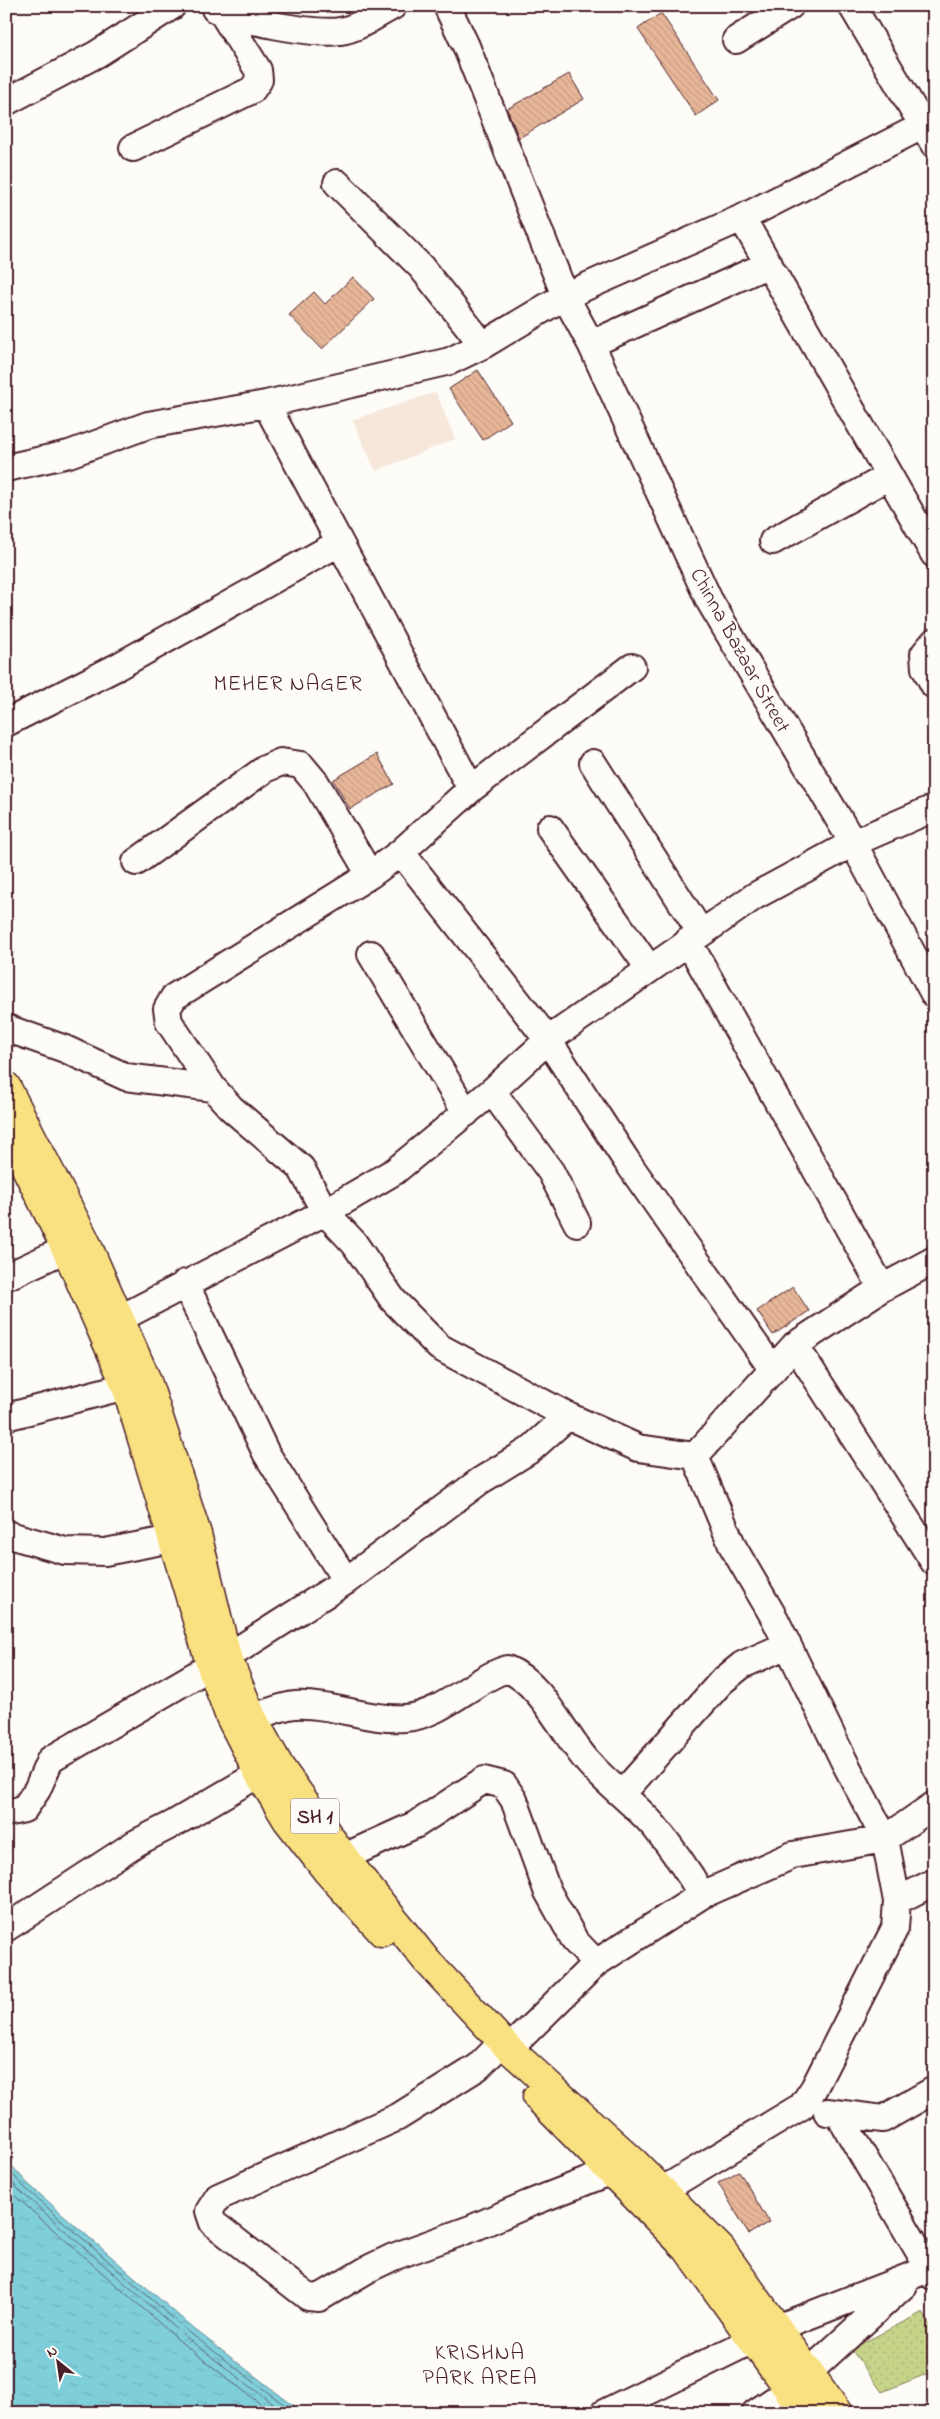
<svg xmlns="http://www.w3.org/2000/svg" width="940" height="2419" viewBox="0 0 940 2419" font-family="'Indie Flower',sans-serif">
<style>
.built{fill:#f7e7db}
.park{fill:url(#park-dots);stroke:#887a5a}
.water{fill:url(#water-ripples);stroke:#6a8995}
.lines{fill:none;stroke-linecap:round;stroke-linejoin:round}
.shore{stroke:#5f6571;stroke-width:1}
.building{fill:url(#building-back-hatch);stroke:#4a1f2b}
.minor-casing{stroke:#4a1f2b;stroke-width:30}
.major-casing{stroke:#4a1f2b;stroke-width:31}
.minor{stroke:#fdfcf7;stroke-width:26}
.major{stroke:#f9e181;stroke-width:28}
.labels{text-anchor:middle;stroke-width:4;stroke-linejoin:round;paint-order:stroke}
.shield{fill:#fdfcf7;stroke:#806168;stroke-width:1}
.shield-label{font-size:20px;font-weight:bold;fill:#4a1f2b}
.street-label{font-size:21px;fill:#4a1f2b;stroke:#fdfcf7}
.neighbourhood-label{font-size:22px;letter-spacing:1px;fill:#4a1f2b;stroke:#fdfcf7}
</style>
<defs>
<pattern id="park-dots" width="8" height="8" patternUnits="userSpaceOnUse" patternTransform="scale(1.25)"><rect width="8" height="8" fill="#c5d488"/><path d="M2 2h.1M6 6h.1" fill="none" stroke="#abb676" stroke-width="1.8" stroke-linecap="round"/></pattern>
<pattern id="water-ripples" width="26" height="14" patternUnits="userSpaceOnUse" patternTransform="scale(1.25)"><rect width="26" height="14" fill="#7fcfdb"/><path d="M2 4q2-2 4 0t4 0M15 11q2-2 4 0t4 0" fill="none" stroke="#6fb1bc"/></pattern>
<pattern id="building-back-hatch" width="6" height="6" patternUnits="userSpaceOnUse" patternTransform="scale(1.25)"><rect width="6" height="6" fill="#e8b799"/><path d="M-1 5l2 2M0 0l6 6M5-1l2 2" fill="none" stroke="#c89d84"/></pattern>
</defs>
<rect width="100%" height="100%" fill="#fdfcf7"/>
<filter id="ink" filterUnits="userSpaceOnUse"><feTurbulence type="fractalNoise" baseFrequency=".02" numOctaves="2"/><feDisplacementMap in="SourceGraphic" scale="10" xChannelSelector="R" yChannelSelector="G"/><feConvolveMatrix kernelMatrix="1 2 1 2 8 2 1 2 1" color-interpolation-filters="sRGB"/></filter>
<g filter="url(#ink)">
<path class="built" d="M436,392L455,439L376,471L352,420Z"/>
<path class="park" d="M923,2312L934,2333V2371L882,2392L851,2349Z"/>
<path class="water" d="M6,2159L27,2183L194,2329L303,2413H6Z"/>
<g class="lines">
<path class="shore" d="M6,2167L24,2187L190,2333L295,2413
M6,2176L20,2191L187,2338L285,2413
M6,2188L182,2343L272,2413"/>
</g>
<path class="building" d="M661,13L719,100L696,116L638,29Z
M569,74L584,99L519,138L507,109Z
M353,277L374,299L322,349L289,315L314,292L325,304Z
M478,370L511,421L483,440L449,389Z
M377,754L394,784L350,809L333,780Z
M793,1287L809,1311L773,1335L757,1311Z
M739,2171L769,2222L749,2234L718,2183Z"/>
<g class="lines">
<g class="minor-casing">
<path id="minor" d="M447,6L466,46L565,296L591,344L709,600L853,843L934,994
M852,6L934,144
M215,9C240,20 313,35 340,31C358,29 377,14 393,6
M736,40L790,6
M6,102L97,54L172,6
M133,148L252,90L259,80L258,70L221,11
M337,183L421,267L483,345
M742,218L934,554
M591,344L769,264
M6,468L69,454L148,425L266,404L450,361L483,345L565,296L742,218L934,120
M773,541L889,476
M934,642L924,654L925,668L934,685
M6,723L115,668L339,543
M593,763L701,933
M471,789L632,667
M550,828L649,968
M401,852L548,1040L626,1160L773,1370
M136,862L265,769L281,762L301,765L316,783L370,875
M688,941L882,1288
M371,954L466,1113
M6,1028L65,1049L126,1077L213,1088L169,1022L167,1009L174,997L370,875L401,852L471,789L266,404
M213,1088L231,1108L301,1168L325,1212L354,1243L393,1300L439,1347L568,1416L638,1448L695,1456L795,1345L882,1288L934,1260
M492,1091L551,1172L577,1223
M6,1277L66,1249
M185,1283L266,1453L346,1581
M121,1318L325,1212L395,1171L492,1091L548,1040L755,896L853,843L934,808
M795,1345L934,1562
M6,1417L126,1386
M6,1534L65,1551L105,1552L172,1539
M227,1657L346,1581L480,1481L530,1450L568,1416
M252,1717C266,1714 281,1706 295,1705C332,1703 368,1721 405,1718C443,1715 472,1680 507,1669C542,1683 563,1734 588,1762C608,1785 634,1803 654,1826C672,1848 688,1871 702,1895L596,1963L509,2049
M622,1794L721,1682L742,1665L787,1645
M6,1813L24,1809L37,1790L50,1760L211,1666
M344,1857L417,1824L484,1780L504,1785L514,1800L547,1890L575,1941L596,1963
M702,1895L793,1855L885,1839L934,1805
M897,1901L934,1882
M6,1928L136,1843L175,1823L259,1774
M493,2052L478,2067L398,2117L218,2197L209,2211L213,2223L308,2297L319,2298L370,2268L393,2257L473,2228L528,2204L610,2172
M827,2112L883,2119L934,2090
M839,2115L934,2277
M663,2190L802,2106L814,2088L895,1928L897,1901L885,1839L844,1761L775,1619L733,1547L695,1456
M604,2413L777,2328L934,2267
M755,2413L788,2391L904,2285"/>
</g>
<g class="major-casing">
<path id="major" d="M6,1086L85,1240L147,1381L197,1534L227,1657L252,1717L280,1767L344,1857L426,1960L509,2049L634,2162L721,2249L838,2413
M6,1128L66,1249L126,1386L211,1666L230,1717L259,1774L287,1820L326,1870L382,1932
M537,2097L687,2249L805,2413"/>
</g>
<use href="#minor" class="minor"/>
<use href="#major" class="major"/>
</g>
</g>
<g class="labels">
<rect class="shield" x="291" y="1798.5" width="48" height="35" rx="4"/>
<g class="shield-label">
<text x="315" y="1823">SH 1</text>
</g>
<g class="street-label">
<text transform="translate(741 650) rotate(61)" y="7">Chinna Bazaar Street</text>
</g>
<g class="neighbourhood-label">
<text x="288" y="690">MEHER NAGER</text>
<text x="480" y="2359">KRISHNA<tspan x="480" dy="25">PARK AREA</tspan></text>
</g>
</g>
<rect width="940" height="2419" fill="none" stroke="#fdfcf7" stroke-width="25"/>
<rect x="12" y="12" width="915" height="2394" fill="none" stroke="#4a1f2b" stroke-width="2" filter="url(#ink)"/>
<g transform="translate(58 2362) rotate(330)" stroke="#fdfcf7" stroke-width="4" paint-order="stroke">
<path d="M0-4L9 19L0 12L-9 19Z" fill="#4a1f2b"/>
<text y="-8" font-size="14" font-weight="bold" text-anchor="middle" fill="#4a1f2b">N</text>
</g>
</svg>
